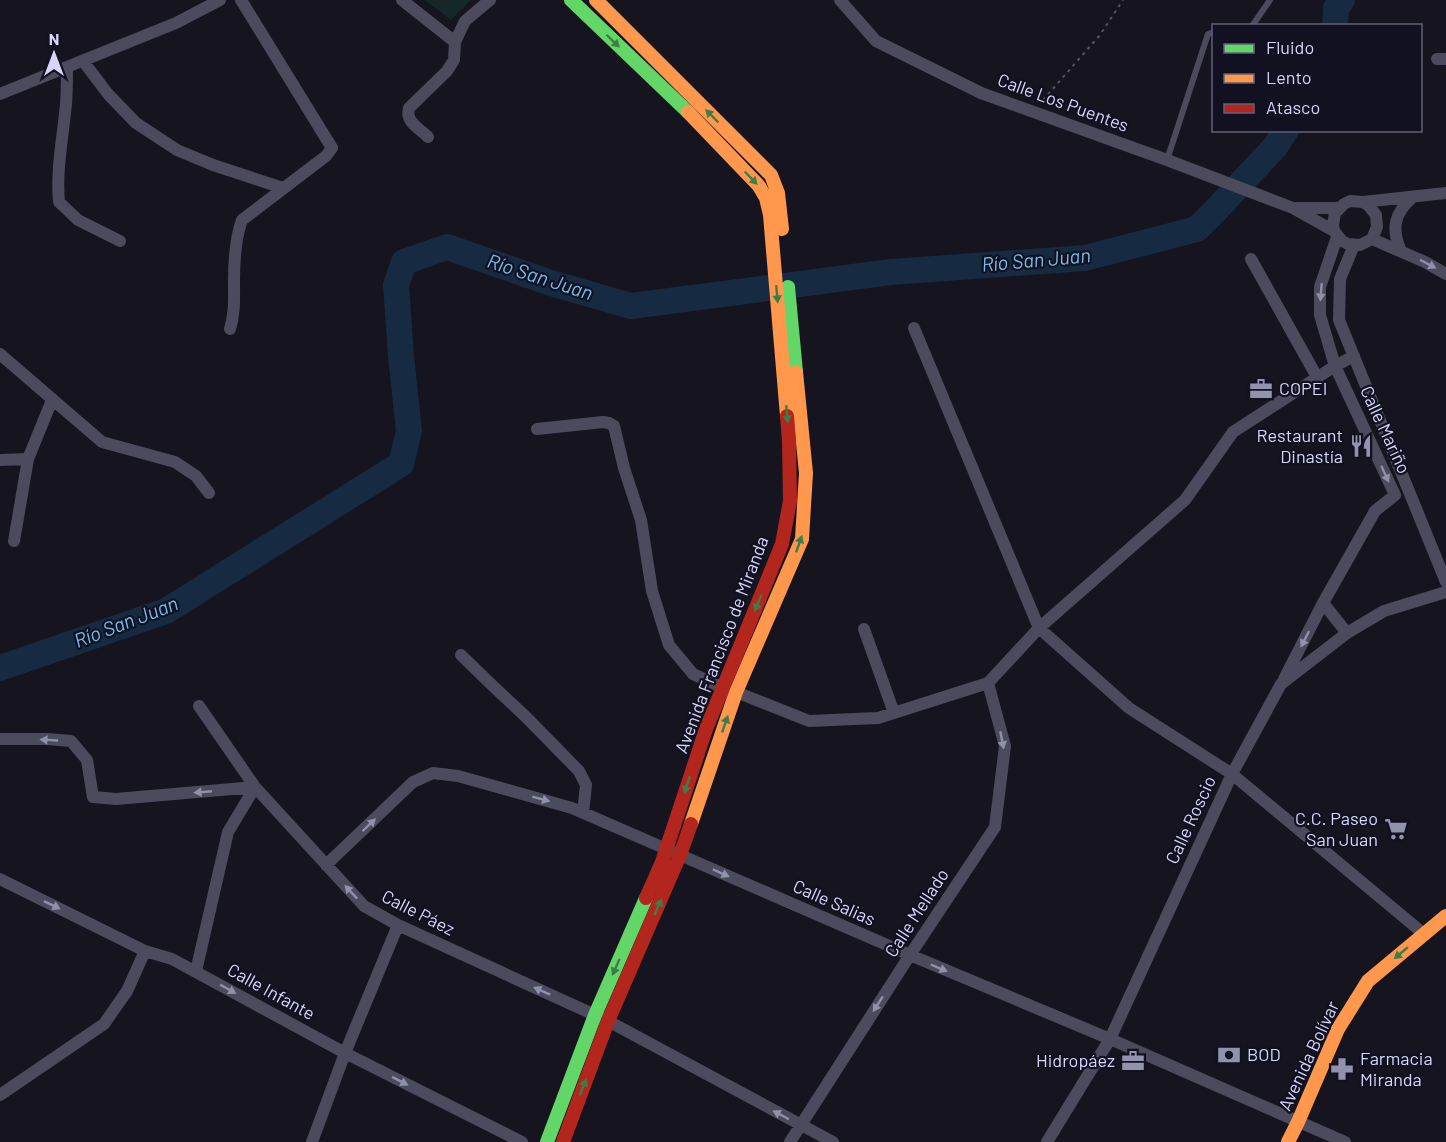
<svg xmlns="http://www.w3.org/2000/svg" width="1446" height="1142" viewBox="0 0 1446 1142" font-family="Barlow,sans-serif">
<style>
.green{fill:#152726}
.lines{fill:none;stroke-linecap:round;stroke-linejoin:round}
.river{stroke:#162a41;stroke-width:26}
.path{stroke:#4d5a63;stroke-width:2;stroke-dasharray:3 4.5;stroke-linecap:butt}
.lane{stroke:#4b4b5d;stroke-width:6}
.street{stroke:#4b4b5d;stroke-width:12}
.fast{stroke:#63d668;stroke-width:14}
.slow{stroke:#ff974d;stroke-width:14}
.jam{stroke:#b3261e;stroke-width:14}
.oneway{fill:#3f7d48}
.oneway2{fill:#9190ab}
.labels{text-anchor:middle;stroke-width:4.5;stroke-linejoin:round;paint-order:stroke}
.street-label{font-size:18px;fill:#d7d6f9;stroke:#121121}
.poi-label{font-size:18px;fill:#d7d6f9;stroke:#121121;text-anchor:start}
.water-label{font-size:20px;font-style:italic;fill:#72beeb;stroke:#121121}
</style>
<rect width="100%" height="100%" fill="#16141e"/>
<path class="green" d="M425,0H471L451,20Z"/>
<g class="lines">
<path class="river" d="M1335,26L1336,8L1342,0
M0,668L166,611L401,464L409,431L401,356L396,285L404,262L447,247L551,283L631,306L891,272L1085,258L1197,229L1215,211L1275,147L1286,130"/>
<path class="path" d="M1043,100L1100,35L1123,0"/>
<path class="lane" d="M1252,26L1270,0
M1167,160L1208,34L1214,32"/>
<path class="street" d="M402,0L455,42
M840,0L876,41L981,93L1167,160L1293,208L1334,231L1342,241L1348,244L1360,245L1372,239L1377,227L1376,215L1368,205L1363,202L1350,201L1344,204L1335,213L1333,225L1334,231
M1437,59H1446
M83,61L108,94L136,123L177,150L213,165L283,188
M67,67C67,79 67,92 66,104C63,137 56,169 59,202L78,220L120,241
M0,94L176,23L220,0
M428,137C419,128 405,122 409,108L447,71L454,60L455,42L465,21L490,0
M1363,202L1446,193
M1294,208H1339
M1372,239L1425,262L1446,274
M1354,245L1340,279L1339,320L1446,582
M1401,251C1391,229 1394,213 1413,197
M1251,259L1317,377
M914,328L1039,628L1129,708L1232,774L1424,934
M230,329C235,313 234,298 234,281C234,261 235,239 242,220L326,156L332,148L241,0
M0,354L102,442L175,462L196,476L209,493
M537,429L603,422L609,423L614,426L624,468L641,520L652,591L669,645L693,674L723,688
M0,460L28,459
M14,541L28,459L52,400
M1323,603L1347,633
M864,629L894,713
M461,655L494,687L526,717L579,771L586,785L583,813
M1284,679L1323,603L1375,511L1395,495L1335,366L1320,315V287L1337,237
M736,692L809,721L878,718L988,683L1039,628L1185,500L1233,432L1335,366L1354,356
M0,739H47L71,741L87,760L93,797L116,799L255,787L364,906L398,925L608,1021L833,1142
M326,865L413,782L433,773L458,776L572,808L910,955L1110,1039L1345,1142
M0,879L145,951L172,959L345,1053L522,1142
M196,971L228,832L255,787L199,706
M0,1095L104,1024L127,991L145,951
M312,1142L345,1053L398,925
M790,1142L910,955L995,827L1005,746L988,683
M1047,1142L1110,1039L1232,774L1281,684L1347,633L1384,611L1446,592"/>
<path class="fast" d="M571,0L688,112
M788,287L796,372
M547,1142L595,1015L646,898"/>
<path class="slow" d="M596,0L771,175L778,193L782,229
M688,112L759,186L766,198L770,215L787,416
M691,824L736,692L802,539L806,473L796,372
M1288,1142L1298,1122L1338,1029L1368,981L1446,916"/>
<path class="jam" d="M646,898L662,862L706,729L782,544L790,501L789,441L787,416
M563,1142L608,1021L680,855L691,824"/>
</g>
<defs><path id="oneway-solid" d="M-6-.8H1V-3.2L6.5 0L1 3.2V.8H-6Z" transform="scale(1.5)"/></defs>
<g class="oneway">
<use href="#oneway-solid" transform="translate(613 41) rotate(44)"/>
<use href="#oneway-solid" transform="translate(712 116) rotate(-135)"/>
<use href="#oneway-solid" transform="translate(751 178) rotate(46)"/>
<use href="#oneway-solid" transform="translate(777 294) rotate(85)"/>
<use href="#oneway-solid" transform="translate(787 414) rotate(85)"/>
<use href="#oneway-solid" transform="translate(799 544) rotate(-71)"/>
<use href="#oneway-solid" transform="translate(758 603) rotate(112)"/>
<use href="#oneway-solid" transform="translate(725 724) rotate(-71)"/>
<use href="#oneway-solid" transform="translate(687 785) rotate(108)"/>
<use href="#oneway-solid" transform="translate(658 907) rotate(-66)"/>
<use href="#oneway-solid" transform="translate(1401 953) rotate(140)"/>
<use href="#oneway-solid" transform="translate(616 967) rotate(114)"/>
<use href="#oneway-solid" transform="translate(583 1087) rotate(-69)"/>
</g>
<g class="oneway2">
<use href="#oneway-solid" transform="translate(1428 264) rotate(28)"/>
<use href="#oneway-solid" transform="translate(1321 292) rotate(95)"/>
<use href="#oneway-solid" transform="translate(1385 474) rotate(65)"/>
<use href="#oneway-solid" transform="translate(1305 639) rotate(117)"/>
<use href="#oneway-solid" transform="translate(49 740) rotate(-177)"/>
<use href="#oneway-solid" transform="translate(1002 740) rotate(79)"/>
<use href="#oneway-solid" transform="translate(203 792) rotate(175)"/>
<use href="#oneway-solid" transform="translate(541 799) rotate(15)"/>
<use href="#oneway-solid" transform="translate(369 825) rotate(-44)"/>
<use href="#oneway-solid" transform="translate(721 873) rotate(24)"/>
<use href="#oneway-solid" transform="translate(351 892) rotate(-133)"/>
<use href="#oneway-solid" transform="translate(52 905) rotate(26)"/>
<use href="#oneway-solid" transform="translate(939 968) rotate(23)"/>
<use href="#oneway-solid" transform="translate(228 989) rotate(29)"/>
<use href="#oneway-solid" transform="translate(542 991) rotate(-156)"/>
<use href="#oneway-solid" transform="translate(878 1004) rotate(123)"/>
<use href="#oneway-solid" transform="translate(400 1081) rotate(27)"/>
<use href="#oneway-solid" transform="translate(781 1115) rotate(-152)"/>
</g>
<defs>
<g id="office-bare" transform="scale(1.8)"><path d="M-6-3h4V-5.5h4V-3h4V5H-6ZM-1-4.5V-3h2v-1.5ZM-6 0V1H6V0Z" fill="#9392ac" stroke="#121121" stroke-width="2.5" paint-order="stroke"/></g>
<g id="restaurant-bare" transform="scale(1.8)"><path d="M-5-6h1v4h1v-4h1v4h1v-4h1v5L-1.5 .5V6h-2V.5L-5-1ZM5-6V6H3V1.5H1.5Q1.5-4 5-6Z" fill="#9392ac" stroke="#121121" stroke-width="2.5" paint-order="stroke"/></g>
<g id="supermarket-bare" transform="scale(1.8)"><path d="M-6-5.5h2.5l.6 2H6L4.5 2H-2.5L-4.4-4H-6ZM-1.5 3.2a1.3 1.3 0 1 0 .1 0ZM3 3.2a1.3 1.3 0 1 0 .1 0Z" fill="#9392ac" stroke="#121121" stroke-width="2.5" paint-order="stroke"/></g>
<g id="bank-bare" transform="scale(1.8)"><path d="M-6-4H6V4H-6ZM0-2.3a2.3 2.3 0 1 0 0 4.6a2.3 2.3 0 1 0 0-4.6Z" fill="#9392ac" stroke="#121121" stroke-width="2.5" paint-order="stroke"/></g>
<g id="pharmacy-bare" transform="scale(1.8)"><path d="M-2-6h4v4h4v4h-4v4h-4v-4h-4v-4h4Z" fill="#9392ac" stroke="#121121" stroke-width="2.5" paint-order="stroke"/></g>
</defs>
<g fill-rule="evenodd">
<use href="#office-bare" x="1261" y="389"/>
<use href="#restaurant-bare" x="1361" y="446"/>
<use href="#supermarket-bare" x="1396" y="829"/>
<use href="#bank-bare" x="1229" y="1055"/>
<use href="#office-bare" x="1133" y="1061"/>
<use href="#pharmacy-bare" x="1342" y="1069"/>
</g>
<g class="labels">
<g class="street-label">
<text transform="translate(1063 103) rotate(20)" y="6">Calle Los Puentes</text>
<text transform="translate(1385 430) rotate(65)" y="6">Calle Mariño</text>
<text transform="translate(722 645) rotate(-69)" y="6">Avenida Francisco de Miranda</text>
<text transform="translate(1191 820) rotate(-65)" y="6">Calle Roscio</text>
<text transform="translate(834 903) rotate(24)" y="6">Calle Salias</text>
<text transform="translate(418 913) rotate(27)" y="6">Calle Páez</text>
<text transform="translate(917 913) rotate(-57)" y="6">Calle Mellado</text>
<text transform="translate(271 992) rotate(29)" y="6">Calle Infante</text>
<text transform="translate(1309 1056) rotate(-65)" y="6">Avenida Bolívar</text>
</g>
<g class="poi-label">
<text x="1279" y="395">COPEI</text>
<text x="1343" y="442" text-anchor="end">Restaurant<tspan x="1343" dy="21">Dinastía</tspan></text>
<text x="1378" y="825" text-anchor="end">C.C. Paseo<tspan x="1378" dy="21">San Juan</tspan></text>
<text x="1247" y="1061">BOD</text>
<text x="1360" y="1065">Farmacia<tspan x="1360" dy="21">Miranda</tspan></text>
<text x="1115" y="1067" text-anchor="end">Hidropáez</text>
</g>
<g class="water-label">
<text transform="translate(1036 260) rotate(-5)" y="7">Río San Juan</text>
<text transform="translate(540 277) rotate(18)" y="7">Río San Juan</text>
<text transform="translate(126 622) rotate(-21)" y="7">Río San Juan</text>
</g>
</g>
<rect x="1212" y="24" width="210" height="108" fill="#121121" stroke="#616077" stroke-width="1.5"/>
<rect x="1224" y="44" width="30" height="9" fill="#63d668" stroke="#616077" stroke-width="1.5"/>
<text x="1266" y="54" font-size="18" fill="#d7d6f9">Fluido</text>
<rect x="1224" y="74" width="30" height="9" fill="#ff974d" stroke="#616077" stroke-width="1.5"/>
<text x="1266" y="84" font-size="18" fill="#d7d6f9">Lento</text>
<rect x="1224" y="104" width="30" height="9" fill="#b3261e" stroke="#616077" stroke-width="1.5"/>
<text x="1266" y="114" font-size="18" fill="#d7d6f9">Atasco</text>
<g transform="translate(54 54)" stroke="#121121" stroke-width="4.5" paint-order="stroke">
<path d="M0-4.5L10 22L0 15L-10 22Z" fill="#d7d6f9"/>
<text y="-9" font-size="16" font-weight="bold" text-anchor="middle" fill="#d7d6f9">N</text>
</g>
</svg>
